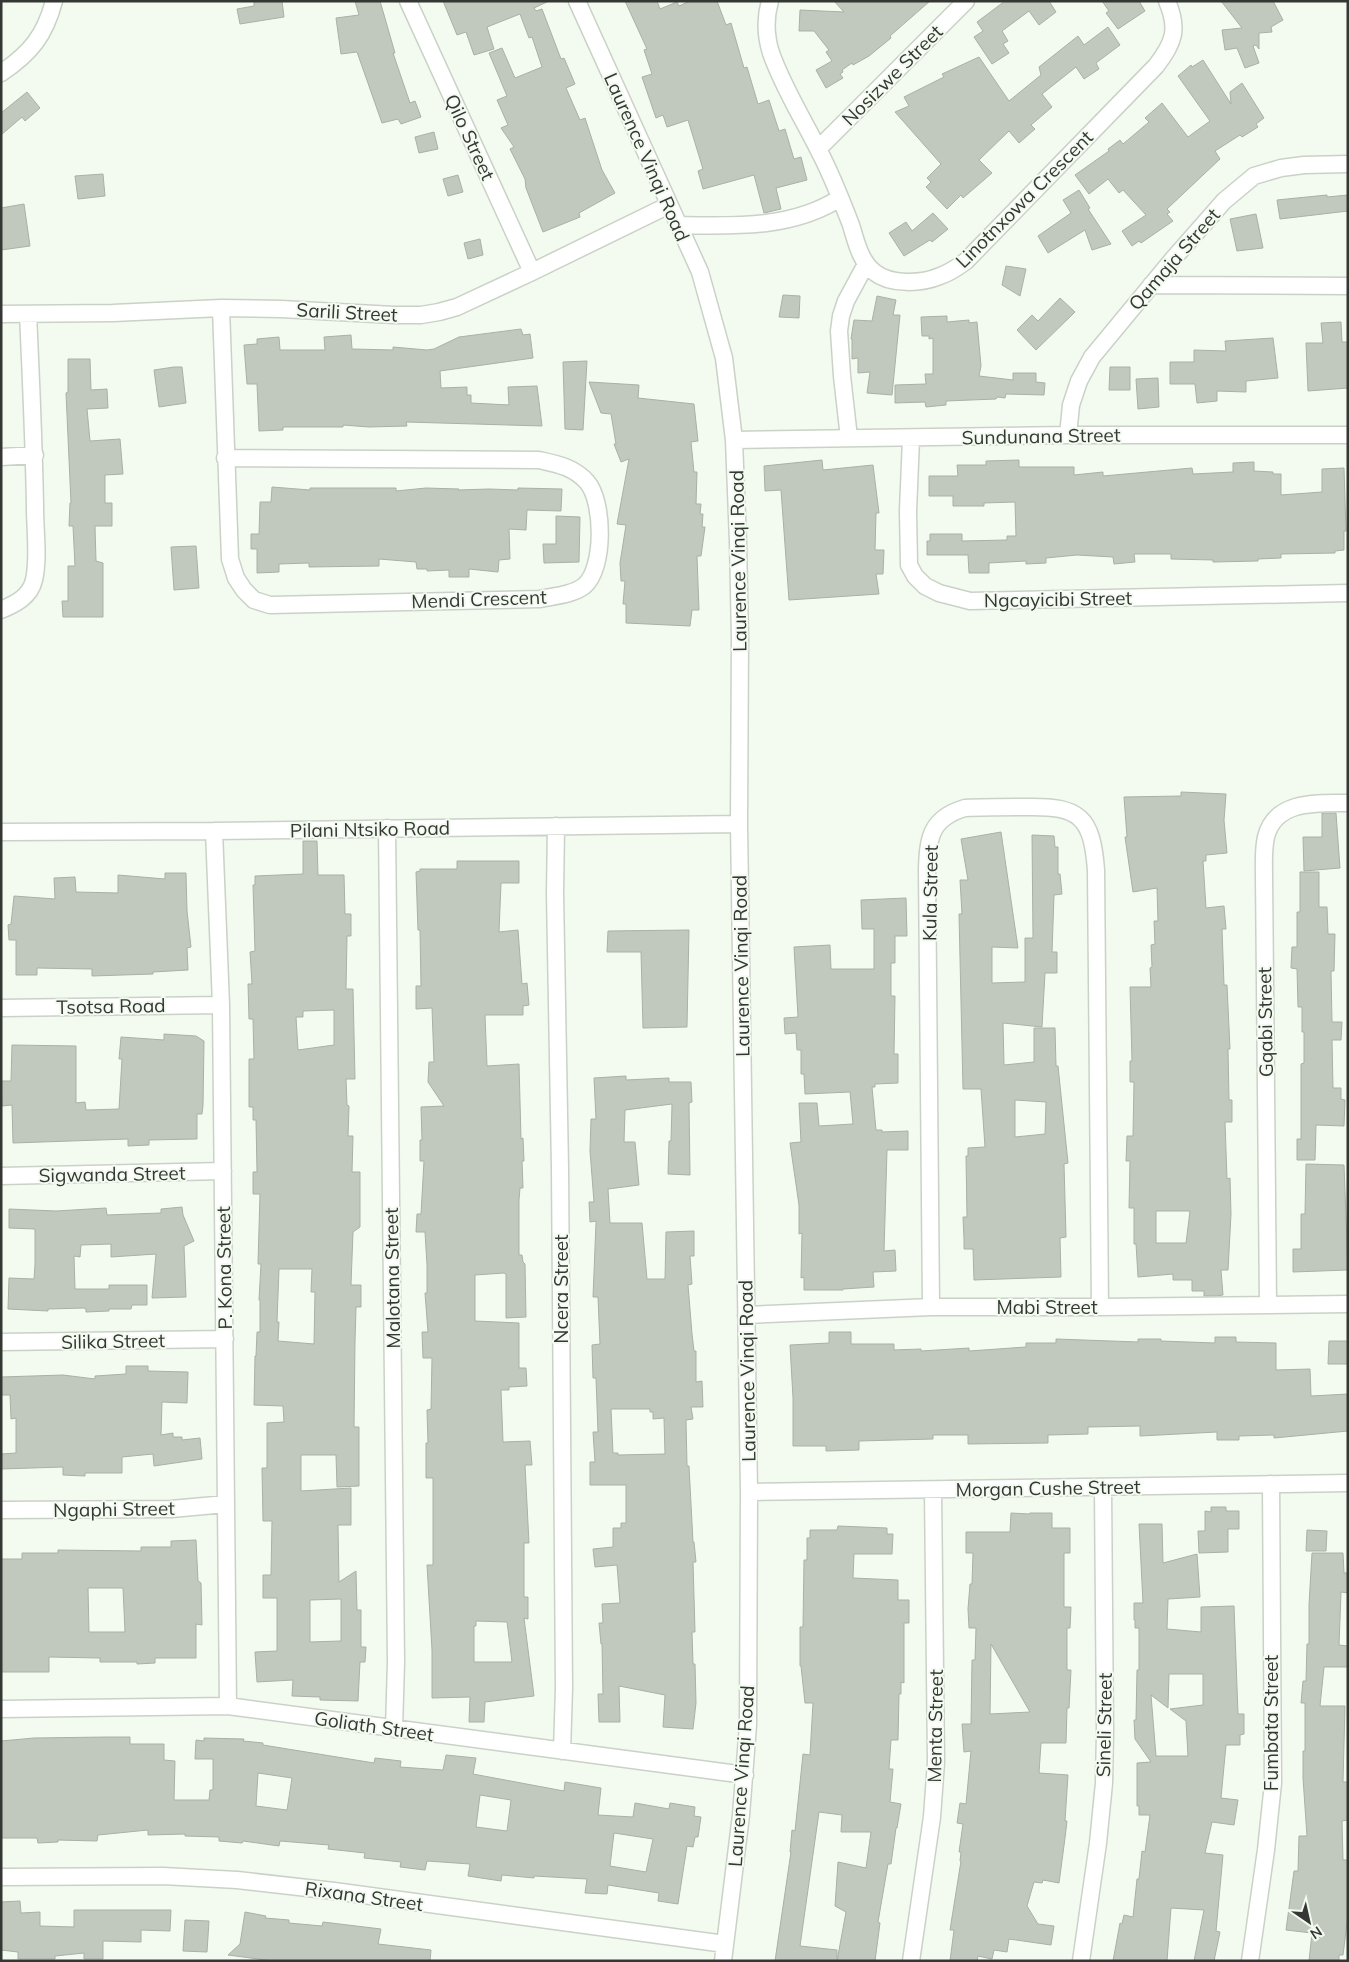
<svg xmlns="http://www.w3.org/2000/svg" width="1349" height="1962" viewBox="0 0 1349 1962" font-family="Mulish,sans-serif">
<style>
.building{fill:#c1c9be;stroke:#a9b1a6;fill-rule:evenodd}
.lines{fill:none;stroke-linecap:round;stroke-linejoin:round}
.minor-casing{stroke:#cad2c7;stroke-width:19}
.minor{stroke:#fff;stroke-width:16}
.labels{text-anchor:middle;stroke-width:4;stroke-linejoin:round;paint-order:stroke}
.street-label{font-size:19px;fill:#343733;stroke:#f3fbf0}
</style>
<rect width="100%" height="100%" fill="#f3fbf0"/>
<path class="building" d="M254,1H282L284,17L240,24L237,9L254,6Z
M355,1H380L395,53H393L410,103L415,101L421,117L401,124L398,119L382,123L357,52L341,54L336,18L359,15Z
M443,1H549L534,8L536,11L542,9L561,59L564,58L575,84L566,88L580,120L585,118L602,170L615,193L579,213L580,217L543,232L526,188L525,179L510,149L514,147L501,128L508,125L497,100L507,96L489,53L502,48L515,78L542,67L532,37L529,38L520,14L487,27L494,49L474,55L466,32L457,35Z
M625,1H657L660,9L677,2L679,6L690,1H717L726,25L731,23L744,68L747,67L758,104L769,100L779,131L785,129L794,159L801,157L807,180L776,188L781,209L764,213L754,175L703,189L698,171L703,169L688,120L667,127L663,115L656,118L642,77L652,74L644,50L647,49Z
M834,1H930L890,36L891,38L869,56L853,65L852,63L842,70L843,72L840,74L843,78L826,88L816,70L832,61L826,52L829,50L814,31H799L800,10L844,12Z
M1005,1H1049L1056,12L1039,25L1029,11L1002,31L1008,41L1003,44L1009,53L992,64L974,37L983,31L977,22Z
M1102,1H1139L1145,11L1118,29L1106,13L1109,11Z
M1221,1H1273L1283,20L1271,27L1272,32L1259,33V49L1256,45L1253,46L1259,63L1245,68L1237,48L1225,50L1222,30L1242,28Z
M1108,27L1120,45L1096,63L1099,69L1084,79L1076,67L1042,94L1052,107L1031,125L1035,129L1019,143L1009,131L979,160L992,173L963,198L961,195L947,209L926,187L931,182L927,178L941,164L895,112L909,106L904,97L944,77L942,74L979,57L1009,101L1041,75L1039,67L1078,36L1084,45Z
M1203,60L1231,104L1230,92L1242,83L1264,118L1256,124L1258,127L1242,137L1240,135L1215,151L1220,159L1167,209L1170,212L1167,214L1173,221L1141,243L1139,241L1132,246L1122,231L1146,215L1123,190L1119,193L1108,179L1089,194L1075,175L1109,151L1108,149L1120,140L1123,144L1149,122L1145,118L1162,103L1188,137L1210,121L1178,76L1191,65L1192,67Z
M27,92L40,108L25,121L22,117L1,135V113Z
M434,132L438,149L419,153L415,137Z
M103,174L105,196L78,199L75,176Z
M458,175L463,192L448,196L443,179Z
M1079,190L1090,208L1088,209L1111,244L1092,250L1085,230L1048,253L1038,236L1071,213L1063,200Z
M1327,195V197L1348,195V211L1280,219L1277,200Z
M24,204L30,246L1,250V208Z
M933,213L948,229L932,242L930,240L904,256L889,233L906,222L912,231Z
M1256,214L1263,248L1237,251L1230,219Z
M480,239L483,255L468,259L464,243Z
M1006,266L1026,269L1020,296L1002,285Z
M783,295L800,296L799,318L779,317Z
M877,296L896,300L893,315H900L892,395L867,393L870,372L858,373V358L852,359V339H851L854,320L872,321Z
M1060,298L1075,312L1036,350L1017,330L1032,315L1038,321Z
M947,316V322L969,320V323L977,322L981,366L979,376L1013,380V373H1036V382L1045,383L1044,395L1006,394L1005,398L997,397L996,399L946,401V405L926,407L925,402L895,403V385L926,384L925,374H933V338L929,339V336H922L921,317Z
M1341,322L1342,342H1348V388L1308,391L1306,343H1323L1321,323Z
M521,329L523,335L530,334L533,358L440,371L441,388L467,387V395H471V403L509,405L508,387L537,386L542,426L406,422L407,426L369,427L343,425V427H283V430L259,431L257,384H247L244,345L257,344V339L279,337L280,350H325L324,337L351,335L352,349L393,350V347L427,350L434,349L459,337Z
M1273,338L1278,378L1246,381V392L1217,391V401L1197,403L1195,384H1170V362H1194V350L1226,351L1225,341Z
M68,359H90L91,390L107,389L108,408L87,409L90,441L120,439L123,474L105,475V503H112V526H95L96,561L103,563V617H63L62,601H68V566H75L73,526H69L70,503H71L66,393L68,392Z
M587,361L583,430L565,429L563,362Z
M174,367H182L186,403L159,407L154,370Z
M1110,367H1130V390H1109Z
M1158,378L1159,407L1138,409L1136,379Z
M589,382L639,385L638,398L694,404L698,441L691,442L694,472H697L696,504H701L700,514H703L702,527H705L701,556H697L699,610H692L690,626L626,623V604H623L625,581H621L620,563L626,525L617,524L629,459L621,462L614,444H616L611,414L601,413Z
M822,460L823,470L873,465L879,513H876L875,550H884L883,574H876L879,594L789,600L781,490L765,491L764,466Z
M1019,460V467H1074V475L1103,472V476L1192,468L1193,474L1233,472V463L1254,462V471L1273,472V474H1281V495L1322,492V469L1344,468L1346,531H1344V550L1335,551V553L1281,554V558L1258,559V561L1213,562V560L1171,559V554H1134L1135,562L1114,564L1113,557L1077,555L1046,558V563L1026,564V561L989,563V573H969L968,555H927V541H930V534H962V541L1007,540V536H1016L1015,502L984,503V506H953V496H929V476H958L957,465H986V461Z
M272,487L310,490V488H396V491L426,488L459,489L458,490L489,489L518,490V488L562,489L561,511L527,510L526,530L509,529L510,559L499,560L498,572L469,569V577H449V570L427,571V569H417L416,562L379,559V566L309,567V563L279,564V572L257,573V549H251V534H259L260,502H271Z
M556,516L580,517L579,562L544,563L543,544H556Z
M196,546L199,588L174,590L171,547Z
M1181,792L1226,794L1224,820L1227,853L1206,855V861H1203L1206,908L1224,906L1226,929H1222L1224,985H1227L1230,1049H1228L1229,1100H1232V1122H1225L1227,1179L1230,1178L1231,1214L1228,1270H1221L1223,1295L1216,1296H1204V1291H1192V1280H1173V1274L1138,1277L1136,1244H1134V1208H1129L1130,1161H1126L1127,1136H1133L1134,1082H1130V1061H1132L1130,987H1151L1150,968L1152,967L1151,945L1155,944L1154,921H1158L1157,888L1133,892L1125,837H1127L1124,797L1181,796ZM1156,1211H1190L1186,1243H1156Z
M1322,813H1336L1340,868L1304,871L1303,837H1322Z
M1001,832L1018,948L992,947V983L1025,982V938H1033L1032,835L1054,836L1055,847H1058V874H1060L1062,894L1054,895L1052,952H1057V973H1045L1042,1027L1003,1023L1004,1065L1034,1062V1028H1055L1056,1066H1058L1068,1163L1064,1164L1066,1237L1060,1238L1061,1277L974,1280L973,1249H964V1239L963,1217H967L966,1156H968V1148L985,1147L981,1089H963L959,914H962L960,880H968L961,839ZM1015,1100L1046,1102L1045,1134L1015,1137Z
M303,841H317L318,875H344L345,914H351V936H347L346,989H353L355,1079H346L347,1105L349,1106L348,1136H353L352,1172H360V1227L353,1232L351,1285H361V1307H356L355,1341L354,1427H359V1486L337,1487L336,1455H301V1491L351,1488V1525H338L339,1582L356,1571L357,1610H361V1647H366L365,1662H360L358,1701L320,1700V1697L292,1696L293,1680L257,1682L255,1652L277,1651V1598H263V1575H271L272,1521H263L262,1468H267V1423L284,1422L283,1406L254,1405L255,1356H256L257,1332H260V1300H259L261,1264H258L260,1194H253V1172H257L256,1120H253V1107H249V1059H254L253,1019H249L248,984H252L250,952L255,951L253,885H255V876L303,874ZM334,1010V1045L298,1050L296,1017H303V1011ZM279,1269H312L311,1292H315L314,1344L278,1341L279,1322H277ZM341,1599V1641L310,1642V1600Z
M457,861H519V883H501L499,932L518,930L522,984L527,983L529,1005L523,1006V1015H485L487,1066L519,1064L521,1139L523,1138L524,1161H522L523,1188H520L519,1200V1255H522L523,1262L525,1264L526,1317L506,1318V1274L504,1273L475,1275V1321L519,1323V1368H526L527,1386L509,1387V1390H501L503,1442L530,1441L532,1465H525L529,1543H524V1597H528V1619L524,1618L534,1696L485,1702L484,1722H469L470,1697L432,1698V1650L427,1565H433V1478H426V1443H428L427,1410L431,1409L432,1358H423L422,1332H428L425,1293H427V1265L425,1232H416L417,1214H421L424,1161H420V1140H422L421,1107L444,1106L428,1082L429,1062H434L432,1008L416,1009V986H421L420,930H418L416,872L420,871V869H457ZM476,1621L507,1622L512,1662H474V1626H476Z
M1300,872H1319V907H1327L1328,934H1335L1334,971H1331L1332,1022H1342L1341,1040H1332L1333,1088H1341V1099L1345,1100L1344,1126L1316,1125L1315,1160H1297V1139H1301V1064L1304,1063V1032H1302V1007H1298L1297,969L1291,968L1292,947H1297V912H1300Z
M165,873H186L187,911L191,947L187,948L188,970L153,972V974L92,976V969L37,968V975H16V940H9L8,925L11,924L14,896L55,899L54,878L75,877L76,892L118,893V875L165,879Z
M906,898L907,936H895V963H891V996H895L894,1054H898V1083L875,1084V1087H872L876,1130H882V1132L908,1131V1150H887L884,1251L895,1250L896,1271L873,1272L874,1287L843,1289V1290H804V1277L801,1278L802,1233L799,1234V1205L790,1143L801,1142L799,1103H817L819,1126L853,1124L850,1092L805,1094L804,1074H801V1050H797L796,1033L785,1034L784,1018L798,1017L794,947L830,945L831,969H874V929H862L861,900Z
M689,930L687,1027L643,1028L641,952H607L608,931Z
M164,1034L196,1036L204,1041L203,1105L202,1114H197V1139L149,1140V1145L128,1146V1139L13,1143L12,1105L2,1106L1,1081H11L12,1045L76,1046V1103L85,1102L86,1110L119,1109L122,1059H119L121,1037L164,1040Z
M626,1076V1080L669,1078V1082H691L692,1102L689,1103L690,1175L668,1174L669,1141H671L672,1104L625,1110L624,1142H635L639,1185L608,1189L610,1223H642L647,1279H665L666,1232L694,1231V1256H690L692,1284L688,1285L692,1334L694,1351H696V1382L702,1381L703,1407H691L693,1419L686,1420L687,1466H689L693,1542H694L696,1562H693L695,1632H692L693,1664H695L696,1703L693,1729L663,1727L665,1695L619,1686L620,1722H599L598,1694H603L602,1644H601L599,1623H603L602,1604L620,1603L617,1565L595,1567L593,1549L613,1547V1528H621V1523H626V1485H590V1462H595L593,1432H598L596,1378H593L592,1345L600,1344L598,1297H593L596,1223V1221L590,1222L589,1202H594L590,1151L591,1119H596L594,1078ZM611,1409H650V1412H653V1419L664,1418L665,1454L618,1455V1453H613Z
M1306,1164L1344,1165L1348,1270L1293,1272V1249H1301V1214H1305Z
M182,1207L183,1215L194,1241L184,1246L186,1297L152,1298L156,1254L111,1257V1244L81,1245L80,1257L74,1256L75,1289H109V1285H147V1305H132L131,1309H109V1311L86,1312V1309L84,1308L48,1309V1311L8,1309L9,1278L34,1279L35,1265V1229L9,1228V1209L56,1211L106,1208L107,1215L161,1213V1209Z
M829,1332H851V1344H894V1350L921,1349V1351L969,1348V1351L1026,1347V1343H1056V1339L1138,1342V1339H1161V1341L1215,1343V1337H1236V1342L1276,1343V1370L1310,1369L1311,1396L1348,1394V1431L1274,1438V1435L1239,1436V1440H1217V1432L1140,1436V1426L1088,1427V1434L1048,1435V1443L968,1444V1435H933V1439L859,1441V1450L826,1451V1446H793V1398L790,1345L829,1343Z
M1329,1341H1348V1364H1328Z
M126,1366H148V1371L188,1372L187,1403L162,1402L161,1435L173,1433V1437H182V1440L200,1438L202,1459L154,1466L153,1454L122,1457V1473H85V1476L63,1475V1467L1,1469V1454L16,1453V1418L11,1419L10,1395H1V1377L63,1375L95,1379V1376L126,1374Z
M1211,1507H1226V1511H1239V1529H1228V1552L1199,1553L1198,1531H1205V1511L1211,1512Z
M1011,1513L1029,1514L1030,1513H1052V1528H1070V1553H1064V1607H1071L1070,1628H1067V1670H1071L1069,1708H1067L1066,1743H1041L1039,1773L1068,1775L1065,1821H1067L1065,1838L1059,1883L1043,1880L1042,1883L1034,1882L1027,1906L1038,1924L1054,1926L1051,1945L1009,1939L1007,1952L994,1950L992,1959L978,1956L977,1961H950L954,1930H950L961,1861H960L961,1852H959L963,1824L957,1823L960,1803L966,1804L971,1751L964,1752L962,1724H971L972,1660H975L976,1628H969L968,1609L970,1584H972L973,1553H966V1532H1010ZM991,1644L1030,1712L990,1714Z
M1139,1524H1162L1163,1563L1197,1554L1200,1597L1168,1599L1167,1629L1201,1632V1607L1234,1606L1238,1714H1244V1734L1240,1735V1745H1226L1221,1798L1238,1800L1234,1825L1212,1822L1205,1853L1223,1855L1216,1931L1220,1932L1214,1961H1194L1204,1910L1171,1908L1167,1961H1113L1120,1923L1122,1924L1124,1915L1133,1917L1137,1879H1139L1142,1851L1145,1852L1150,1815H1139V1806H1137V1763L1151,1762L1135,1739L1134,1720H1136L1137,1670H1139V1628H1135V1620H1134V1603H1143ZM1169,1674H1203V1705L1170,1709L1186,1721L1188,1756H1156L1151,1695L1168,1708Z
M838,1526L887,1528V1534H893L892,1554H854L853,1578L898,1580V1600H909V1623H904V1683L901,1682V1694H899L898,1740H891L889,1769H893L890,1802L901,1804L897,1828H896L891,1864H888L878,1922L880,1923L875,1961H837L846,1912L835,1906L838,1862L866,1868L871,1832H841L842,1815L819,1812L800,1946L837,1950V1961H775L791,1852H790L792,1830L795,1831L803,1754L810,1755L813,1703H805L801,1666H800V1627H803L804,1560H807V1538H810V1530H837Z
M1307,1530L1327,1531L1326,1551H1306Z
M196,1540L198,1581L201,1583L202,1625L196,1624V1658H155V1663L137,1664V1662H100V1658L49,1657V1672H1V1559H22V1553H58V1550L141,1551V1547H171V1541ZM88,1588H123L125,1632H89Z
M1312,1553H1343L1344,1573H1348V1593L1341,1592L1339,1645L1348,1646V1667H1324L1320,1706H1345L1343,1782H1348V1820L1342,1821L1343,1860H1348V1915L1343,1955H1339V1961H1309L1312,1933L1286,1930L1294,1871H1298L1299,1836H1307L1303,1778V1751H1305V1703H1301L1303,1681H1306L1307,1644H1309V1605Z
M107,1737H130V1744H164V1760L175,1761L174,1800H209L210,1790H213V1759H195L196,1740L204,1741V1738L244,1739L243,1741L263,1743V1745L374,1763L375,1758L401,1761L400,1767L443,1770L446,1755L476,1758L473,1774L564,1791L565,1782L601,1788L598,1815L633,1817L635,1803L669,1809L670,1803L695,1807L694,1816L701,1817L698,1837H695L693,1847L687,1846L678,1904L658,1901L659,1893L608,1885L607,1894L585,1893L587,1879L534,1876V1878L502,1875L501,1881L468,1876L470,1864L427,1861L425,1870L400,1867L401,1862L364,1858L365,1853L328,1849L329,1845L280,1841L279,1846L243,1841L242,1843L219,1841V1837L185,1836V1834L148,1835V1830L98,1835L97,1841L58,1840V1842L38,1843L37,1838H1V1741L34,1738ZM258,1773L292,1778L287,1810L256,1806ZM480,1795L511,1800L507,1831L476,1827ZM614,1833L653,1839L646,1872L610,1866Z
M20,1901L21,1913L40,1912V1926L74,1927V1910H171L170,1931L141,1930V1942L103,1941V1959H84V1953L55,1956V1959H18V1952L1,1950V1902Z
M245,1912L266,1916L265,1918L289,1920V1923L322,1926L323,1922L381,1929L378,1944L431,1950L430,1961H273L228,1955L240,1944Z
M185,1920L209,1921L207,1952L183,1951Z"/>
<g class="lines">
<g class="minor-casing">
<path id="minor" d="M408,1L532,272
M577,1L700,272L724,358L734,440L738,542L740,639L739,824L749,1492L748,1725L741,1815L723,1961
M770,1C765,18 766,37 771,53C783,87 802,117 818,149C831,173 841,199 851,225C856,241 860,261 874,272C890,285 921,284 940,276C949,273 958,267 966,261L1156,66C1174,43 1179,29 1167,1
M1,73C31,53 45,35 54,1
M818,149L966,1
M678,225C733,226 792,229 840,198
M1151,285L1348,286
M221,308L230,559L236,578L244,590L254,600L270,605L540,599C554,596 572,595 584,586C605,569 604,501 587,482C574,467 557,464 539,460L225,458
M1,314L113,313L221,308L281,309L394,315H421L439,312L457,307L532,272L669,205
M1068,435L1071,405L1079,381L1092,357L1173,259L1224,201L1254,176L1281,168L1304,165L1348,164
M849,438L842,376L839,331L841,316L846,301L866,264
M911,439L908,511L909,565L915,576L925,586L939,593L970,601L1348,593
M734,440L1068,435H1348
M1,457L35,455
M1,610C15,604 30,597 34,580C39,558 35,531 35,508C34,443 31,379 28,314
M556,826L555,893L560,1168L564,1688L562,1751
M387,828L396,1662L394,1729
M214,831L221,1005L228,1706
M1,832L214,831L739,824
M1,1008L221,1005
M1,1176L223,1171
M1268,1305L1264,876C1264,863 1263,850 1266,837C1275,800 1317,803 1348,803
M931,1307L927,869C928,837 931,818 965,808C986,807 1006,807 1027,807C1080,806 1092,817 1096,870L1100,1307
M746,1315L931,1307H1100L1348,1304
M1,1342L225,1339
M749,1492L1348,1483
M1,1510L171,1509L226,1504
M1,1709L228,1706L745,1775
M1,1877L163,1876L237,1880L334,1891L725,1944
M911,1961L932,1817L936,1762L933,1490
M1081,1961L1098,1843L1104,1783L1105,1731L1103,1488
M1250,1961L1266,1850L1273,1783L1271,1484"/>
</g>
<use href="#minor" class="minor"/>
</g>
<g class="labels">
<g class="street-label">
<text transform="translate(892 75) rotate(-45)" y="7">Nosizwe Street</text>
<text transform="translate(470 137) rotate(65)" y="7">Qilo Street</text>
<text transform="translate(647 157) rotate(66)" y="7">Laurence Vinqi Road</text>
<text transform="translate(1024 199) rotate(-45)" y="7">Linotnxowa Crescent</text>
<text transform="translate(1174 259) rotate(-49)" y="7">Qamaja Street</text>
<text transform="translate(347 312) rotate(3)" y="7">Sarili Street</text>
<text transform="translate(1041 436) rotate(-1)" y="7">Sundunana Street</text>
<text transform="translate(738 561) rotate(-91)" y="7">Laurence Vinqi Road</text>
<text transform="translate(479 599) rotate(-2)" y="7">Mendi Crescent</text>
<text transform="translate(1058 599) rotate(-1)" y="7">Ngcayicibi Street</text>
<text transform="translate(370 829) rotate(-1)" y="7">Pilani Ntsiko Road</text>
<text transform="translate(930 893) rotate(-89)" y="7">Kula Street</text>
<text transform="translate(741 966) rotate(-91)" y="7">Laurence Vinqi Road</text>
<text transform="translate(111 1006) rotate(-1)" y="7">Tsotsa Road</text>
<text transform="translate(1265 1022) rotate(-91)" y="7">Gqabi Street</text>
<text transform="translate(112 1174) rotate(-1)" y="7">Sigwanda Street</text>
<text transform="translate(224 1268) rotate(-91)" y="7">P. Kona Street</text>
<text transform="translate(392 1278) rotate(-91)" y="7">Malotana Street</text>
<text transform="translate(561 1289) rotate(-90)" y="7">Ncera Street</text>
<text x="1047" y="1314">Mabi Street</text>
<text transform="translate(113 1341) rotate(-1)" y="7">Silika Street</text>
<text transform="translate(747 1371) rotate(-91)" y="7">Laurence Vinqi Road</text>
<text transform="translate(1048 1488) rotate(-1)" y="7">Morgan Cushe Street</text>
<text transform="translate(114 1509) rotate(-1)" y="7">Ngaphi Street</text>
<text transform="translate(1271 1723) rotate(-90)" y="7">Fumbata Street</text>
<text transform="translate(1104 1725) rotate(-89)" y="7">Sineli Street</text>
<text transform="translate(374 1726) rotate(8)" y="7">Goliath Street</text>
<text transform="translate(935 1726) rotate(-89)" y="7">Menta Street</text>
<text transform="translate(741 1776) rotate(-86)" y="7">Laurence Vinqi Road</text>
<text transform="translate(364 1896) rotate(8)" y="7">Rixana Street</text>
</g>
</g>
<rect width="1349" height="1962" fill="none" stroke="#343733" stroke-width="5"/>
<g transform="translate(1309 1922) rotate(146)" stroke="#f3fbf0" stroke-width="4" paint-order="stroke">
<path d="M0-4L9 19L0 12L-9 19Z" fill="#343733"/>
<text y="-8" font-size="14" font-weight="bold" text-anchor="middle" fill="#343733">N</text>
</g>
</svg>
